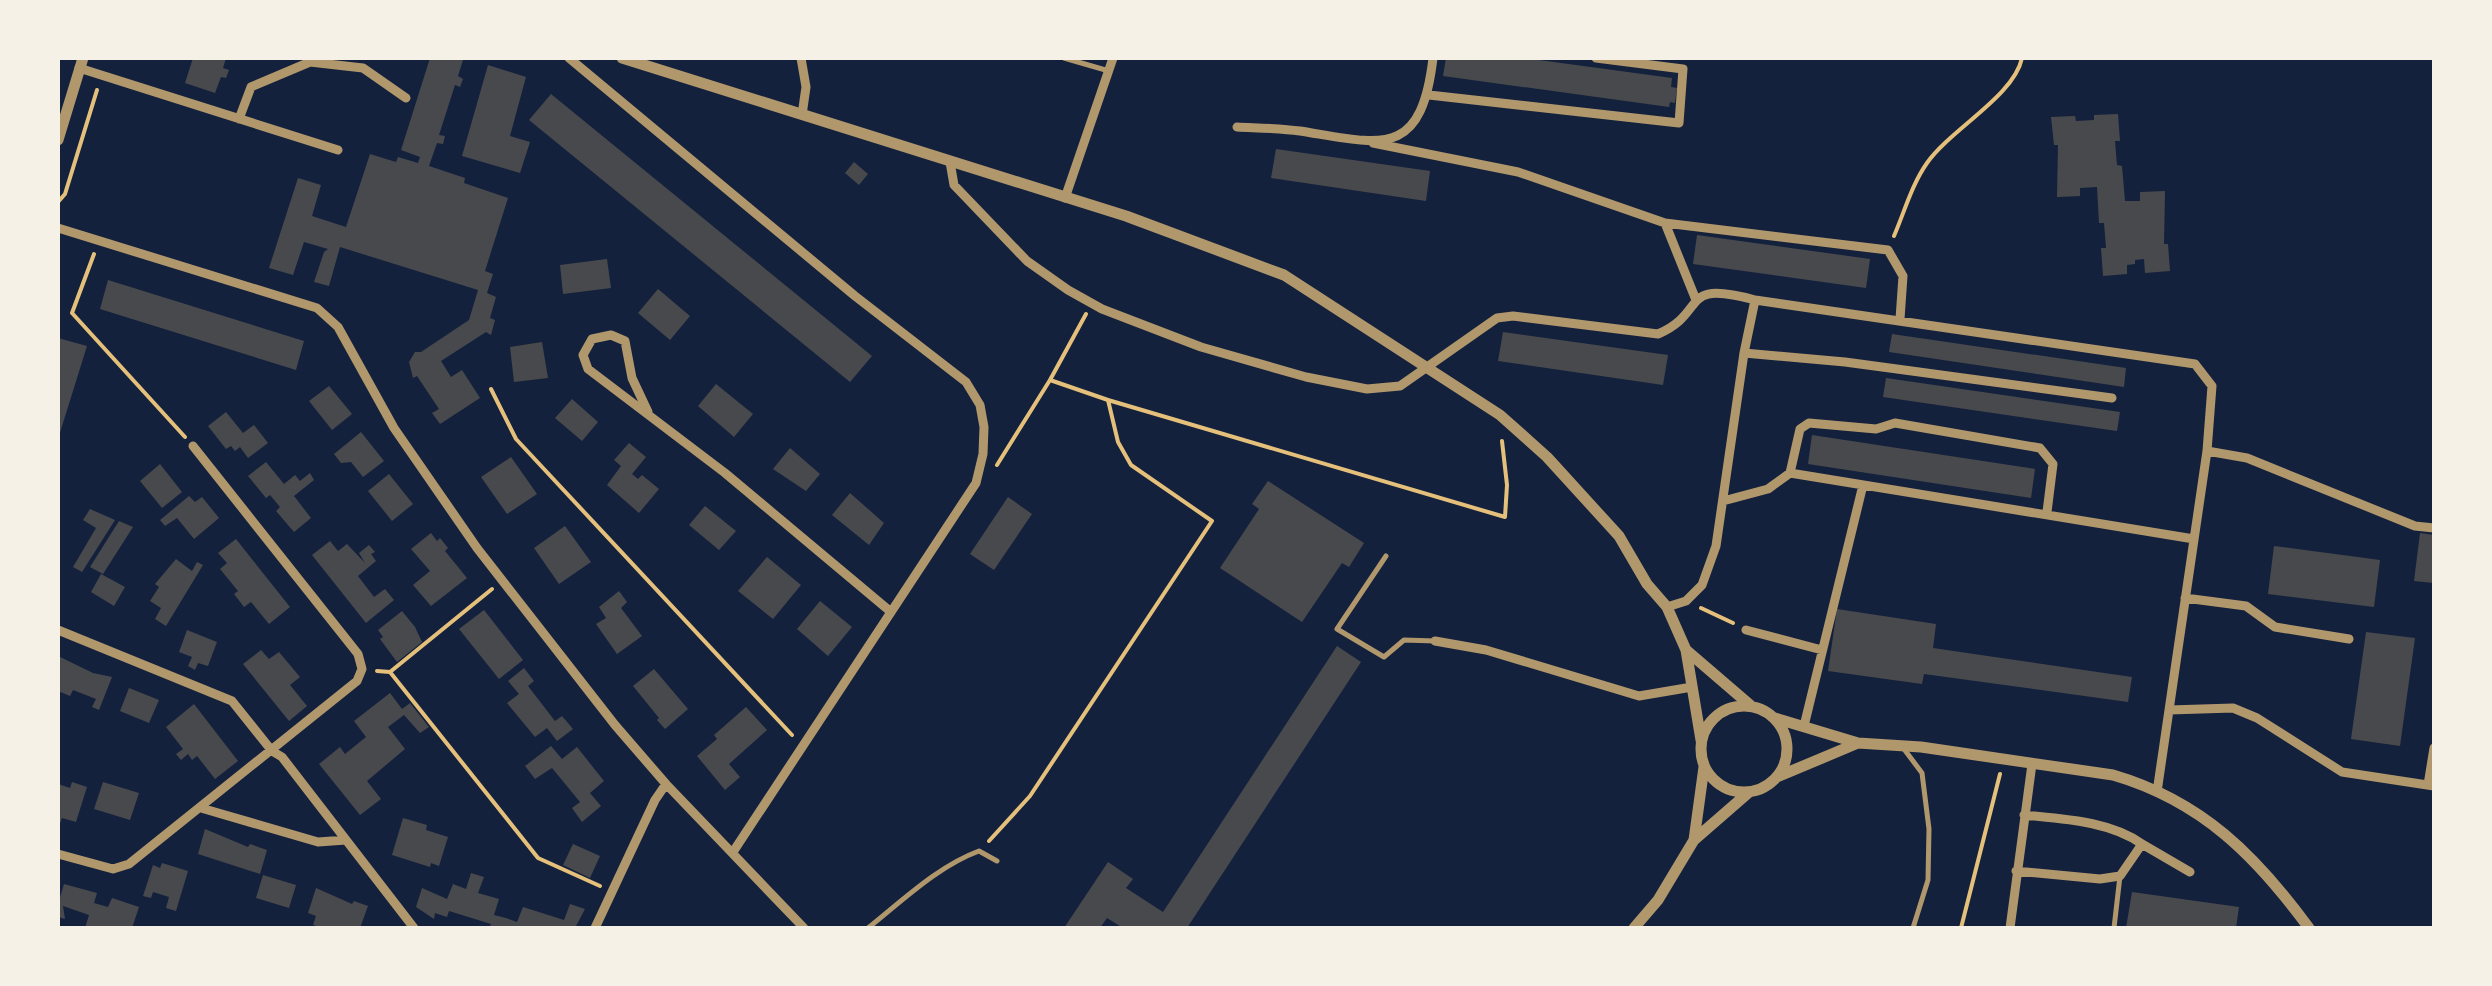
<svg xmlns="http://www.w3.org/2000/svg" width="2492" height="986" viewBox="0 0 2492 986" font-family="'IBM Plex Sans',sans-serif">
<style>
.building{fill:#48494c}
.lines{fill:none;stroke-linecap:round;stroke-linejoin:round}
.path{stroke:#e5c07b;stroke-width:4}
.service{stroke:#b1986c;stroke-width:5}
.minor{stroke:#b1986c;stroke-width:9}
.tertiary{stroke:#b1986c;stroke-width:11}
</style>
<rect width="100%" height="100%" fill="#14213d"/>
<path class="building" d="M193,58H226L223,68L229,70L226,78L221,77L215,93L185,83Z
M430,58L463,60L458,76L463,79L460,87L455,85L439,135L445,136L443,144L437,143L429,166L465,178L464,183L508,198L485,271L493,274L487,293L496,297L490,318L495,320L491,335L486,332L441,361L451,377L462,370L480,398L440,424L432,413L439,409L417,376L413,378L409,362L415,352H421L469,320L478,290L340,247L329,286L314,282L324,252L328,249L304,242L293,275L269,268L298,178L321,185L312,216L346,227L370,154L396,162L398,157L418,163L420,157L401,150Z
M1446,58H1524L1672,78L1671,87L1677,88L1675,103L1670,102L1669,107L1443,76Z
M488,65L526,77L510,136L530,142L520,173L462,156Z
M551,94L872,356L850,382L529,120Z
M2118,114L2120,141H2115L2117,165L2122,166L2125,201H2140V192L2165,191L2164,244H2168L2170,271L2145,273L2144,259L2135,260V264L2127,265V274L2103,276L2101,248H2106L2104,223H2099L2097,187L2080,188V196L2057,197L2058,145H2054L2051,117L2075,116L2076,121L2094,120V115Z
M1276,149L1430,171L1426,201L1271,178Z
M854,162L868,174L859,185L845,173Z
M1697,235L1870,259L1866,288L1693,264Z
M607,259L611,288L563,294L560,265Z
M108,280L304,341L296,370L100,309Z
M658,289L690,316L670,340L638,313Z
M1503,332L1668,355L1663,385L1498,361Z
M1892,334L2126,368L2124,387L1889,352Z
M58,338L87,346L58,439Z
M542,342L548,378L514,382L510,347Z
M1886,378L2120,412L2117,431L1883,397Z
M716,384L753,414L734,437L698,406Z
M329,386L352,414L332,430L309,401Z
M572,399L598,422L582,441L555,418Z
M226,412L243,433L254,425L268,443L248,458L240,447L235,451L231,446L226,449L208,426Z
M361,432L384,461L363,477L351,462L341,463L334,454Z
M1812,435L2035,469L2031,498L1808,464Z
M629,443L646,457L632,474L638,479L642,475L659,489L639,513L607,485L621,466L614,460Z
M790,448L820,474L806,491L773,469Z
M511,457L537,494L507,514L481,477Z
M266,462L284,484L295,475L300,481L310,473L314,480L294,496L311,518L294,532L276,511L280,507L270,495L266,498L248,476Z
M160,464L182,492L162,508L140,481Z
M389,474L413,504L392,521L368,491Z
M1268,481L1364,543L1349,567L1342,563L1302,622L1220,568L1259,509L1252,504Z
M850,493L884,523L869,545L832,515Z
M189,496L195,502L202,497L219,518L194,539L177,518L165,526L160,520Z
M1008,497L1032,514L994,570L970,554Z
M705,506L736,531L719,550L689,525Z
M90,509L115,520L82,572L73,567L96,528L83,520Z
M119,521L133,527L103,574L90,567Z
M565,526L591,562L559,584L534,548Z
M431,533L437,541L440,538L448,548L445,551L467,578L431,606L413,585L430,571L411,549Z
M2420,533L2434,535V583L2414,581Z
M236,539L290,607L269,624L251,602L244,607L234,594L238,591L220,569L227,563L218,553Z
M330,541L338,551L347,544L365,563L359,553L369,545L375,552L371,554L376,561L358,576L374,597L385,589L394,600L366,623L312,555Z
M2274,546L2380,560L2374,607L2268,594Z
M767,557L801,585L773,619L738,591Z
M176,559L192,571L197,562L203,565L166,626L155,619L161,608L150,601L159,587L155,584Z
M101,574L125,587L114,606L91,592Z
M619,591L627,602L621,608L642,636L617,654L596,624L606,618L599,607Z
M820,601L852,627L828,656L797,629Z
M1837,609L1936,624L1933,648L2132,677L2128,702L1924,674L1922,684L1828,671Z
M484,610L523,660L499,679L459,629Z
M402,611L415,627L422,642L397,662L380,639L383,637L378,630Z
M187,630L217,642L208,666L198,663L195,670L188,666L192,657L179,652Z
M2366,632L2415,638L2400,746L2351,739Z
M1337,646L1361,662L1187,928H1123L1107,918L1100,928H1064L1108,862L1133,879L1126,888L1163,912Z
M261,650L269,659L279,652L300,677L290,685L307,706L289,721L243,664Z
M58,656L93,673L112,677L99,710L92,707L96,699L73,690L70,696L58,691Z
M524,668L534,681L528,686L555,721L562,716L573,729L557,741L547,728L535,737L507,703L519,694L508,681Z
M654,669L688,709L665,729L657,720L659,718L633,686Z
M129,688L159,700L149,723L120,711Z
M390,693L402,709L410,703L429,727L420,733L404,715L388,727L405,749L367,781L381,799L360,815L319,764L340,747L345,754L366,737L354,721Z
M194,704L238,761L215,779L197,756L192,760L188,754L181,760L176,754L183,749L166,727Z
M746,707L767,730L729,764L740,777L725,790L697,756L717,739L714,735Z
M551,746L562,759L577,747L604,781L590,793L601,806L582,822L572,808L580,802L552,768L535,779L525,766Z
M72,782L87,787L76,822L62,818L58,829V784L70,788Z
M103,782L139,793L130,820L94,809Z
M403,818L427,825L426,830L448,837L439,866L431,863L430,867L392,855Z
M205,829L248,847L250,844L267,850L260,874L198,854Z
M573,844L600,856L590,878L563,865Z
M162,863L188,871L176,911L166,908L169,897L153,892L151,898L143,896L153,865L160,868Z
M471,873L484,877L478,893L499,899L494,915L506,918L517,922L523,907L564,920L570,904L585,909L575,928H489L491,924L449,911L447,917L435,913L434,919L416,907L422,888L447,899L453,884L466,889Z
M263,875L296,885L289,908L256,898Z
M64,884L97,893L94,903L108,907L112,898L139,907L132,928H85L89,915L63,906L65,919L58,917V904Z
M316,888L352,904L354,901L368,906L360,928H323L313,925L316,916L308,913Z
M2132,892L2239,907L2236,928H2126Z"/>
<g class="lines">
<path class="path" d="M58,202L65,194L97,90
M1894,236C1904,213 1912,184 1927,163C1951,129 2014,96 2022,58
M94,254L72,313L185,437
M1050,380L1086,314
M491,389L516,439L792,735
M1108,400L1505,517L1507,485L1502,441
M1701,608L1733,623
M377,671L390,672L492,589
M390,672L538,858L600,886
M989,841L1030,796L1212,521L1131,465L1118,442L1108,400L1050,380L997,465
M1961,928L2000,774"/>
<path class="service" d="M1064,58L1109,71
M1386,556L1337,629L1384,657L1404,640L1435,641
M1904,749L1922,773L1929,829L1928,880L1913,928
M868,928C902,901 938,866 979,851L997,861
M2114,928L2120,876"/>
<path class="minor" d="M569,58L855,296L966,382L980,405L984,427L983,454L976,483L733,852
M801,58L806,87L802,115
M79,68L338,150
M1429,95L1679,123L1683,69L1596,58
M239,119L251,87L310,62L363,68L406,98
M1237,127C1257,128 1279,128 1300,131C1381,144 1421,160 1433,58
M1373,143L1518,172L1665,223L1888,250L1903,276L1900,319
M950,162L954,185L1027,261L1068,290L1102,309L1201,347L1306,377L1367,389L1400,386L1497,318L1513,316L1658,334C1709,312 1677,279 1755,300L2195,364L2212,386L2207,451L2157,792
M1065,198L1113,58
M1665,223L1696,300
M58,228L317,308L338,327L394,428L477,548L615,725L666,784L655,800L595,928
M1744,353L1845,362L2112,398
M648,412L632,378L625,341L611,335L592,339L583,355L588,369L725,473L891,612
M2207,451L2247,458L2415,526L2434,528
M1790,473L1800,429L1809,423L1876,429L1895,423L2040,448L2053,464L2047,512
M1723,501L1768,489L1790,473L2194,539
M2185,598L2246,606L2275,627L2349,639
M1667,607L1686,601L1702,585L1716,546L1744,353L1755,300
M58,630L232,701L272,751L282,757L414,928
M1746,630L1822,650
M1435,641L1486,650L1639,696L1692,687
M2169,710L2233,708L2257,718L2342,772L2434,786
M1804,726L1863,485
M666,784L804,928
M2428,785L2434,748
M201,808L318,842L346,840
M2142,844L2190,872
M58,854L113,869L129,864L357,681L362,669L358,654L193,446
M2016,871L2100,879L2120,876L2142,844C2110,821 2063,819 2024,815
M2010,928L2032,764"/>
<path class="tertiary" d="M622,58L1126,216L1284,275L1500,415L1547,457L1619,536L1647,584L1667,607L1686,650L1701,740
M58,140L83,58
M1686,650L1750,705
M1701 749a43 43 0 1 1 86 0a43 43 0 1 1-86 0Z
M1775,718L1858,743L1921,747L2113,775C2202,801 2256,856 2309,928
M1777,777L1858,743
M1694,840L1704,767
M1634,928L1658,900L1694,840L1748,793"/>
</g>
<rect width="2492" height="986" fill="none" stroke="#f6f1e7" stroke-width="120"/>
</svg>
